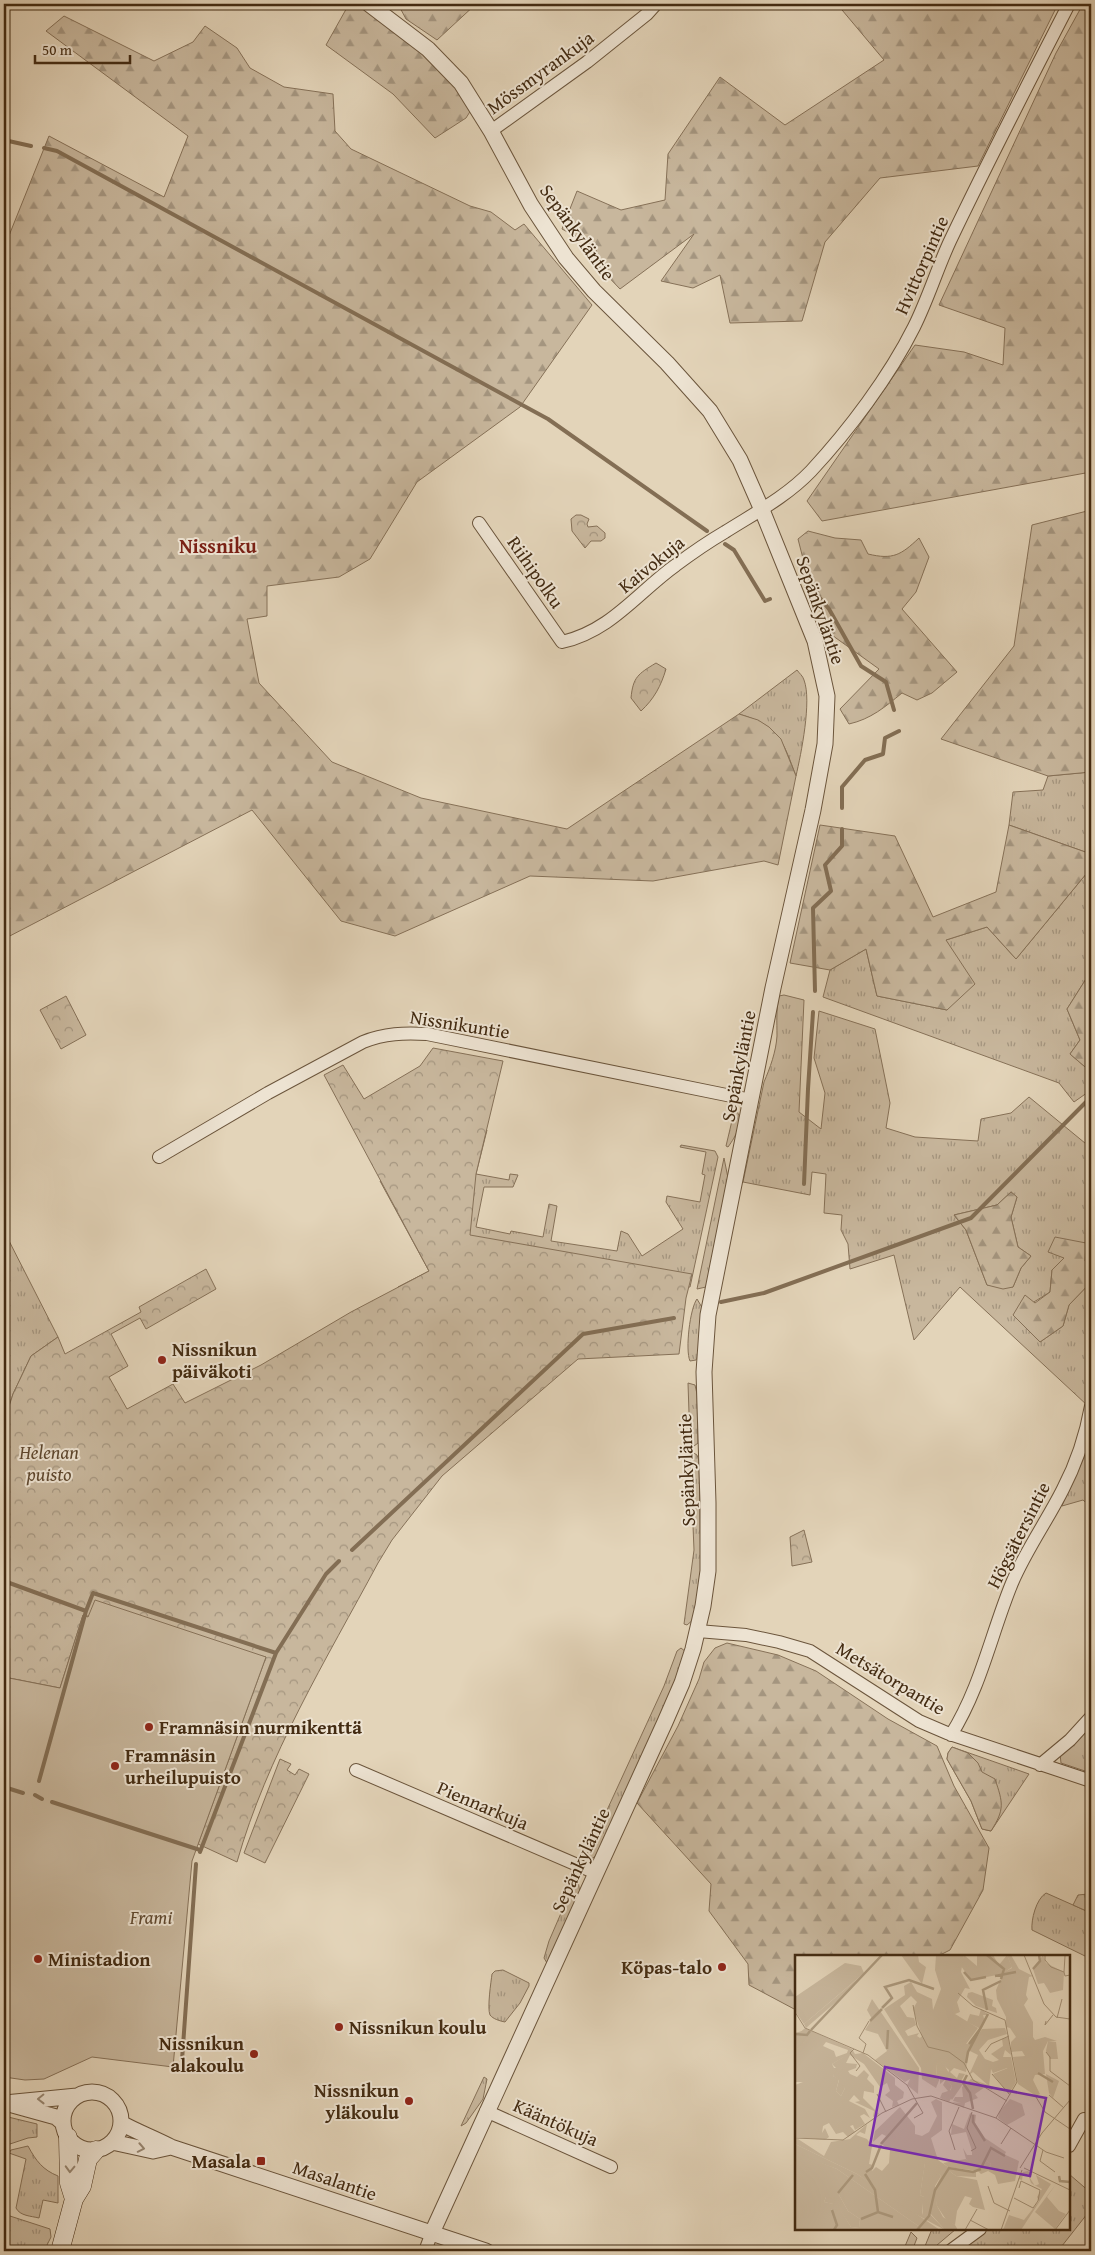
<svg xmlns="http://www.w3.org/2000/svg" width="1095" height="2255" viewBox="0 0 1095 2255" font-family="'Gentium Book Plus',serif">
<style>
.grass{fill:url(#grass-tufts);stroke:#867158;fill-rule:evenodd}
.forest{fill:url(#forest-firs);stroke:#867158}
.park{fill:url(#park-crowns);stroke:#867158}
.pitch{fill:#c8b79d;stroke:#867158}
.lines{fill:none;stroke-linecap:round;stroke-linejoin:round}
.stream{stroke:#836e54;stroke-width:4}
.minor-casing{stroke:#6b553c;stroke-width:14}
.tertiary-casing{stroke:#6b553c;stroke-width:17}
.secondary-casing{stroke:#432b12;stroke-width:19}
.minor{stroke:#ede3d2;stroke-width:12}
.tertiary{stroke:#ede3d2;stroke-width:15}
.secondary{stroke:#ede3d2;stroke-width:18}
.oneway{stroke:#988772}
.poi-dot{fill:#8f2418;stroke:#ede3d2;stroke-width:2}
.labels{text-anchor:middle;stroke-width:4;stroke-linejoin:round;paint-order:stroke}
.street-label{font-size:19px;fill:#432b12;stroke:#ede3d2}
.poi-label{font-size:19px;font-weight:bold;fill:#432b12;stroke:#ede3d2;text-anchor:start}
.park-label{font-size:19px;font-style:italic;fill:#5e472e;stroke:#ede3d2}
.neighbourhood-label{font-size:20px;font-weight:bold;fill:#7a1f14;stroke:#ede3d2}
.inset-river{fill:none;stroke:#ad9b80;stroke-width:2.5}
.inset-road{fill:none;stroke:#a39076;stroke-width:1}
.view{fill:#7b2cbf;fill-opacity:0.15;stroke:#7b2cbf;stroke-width:2.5}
.inset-edge{fill:none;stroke:#432b12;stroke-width:2.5}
</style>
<defs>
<pattern id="grass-tufts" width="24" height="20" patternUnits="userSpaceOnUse" patternTransform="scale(1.25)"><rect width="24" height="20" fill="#c8b79d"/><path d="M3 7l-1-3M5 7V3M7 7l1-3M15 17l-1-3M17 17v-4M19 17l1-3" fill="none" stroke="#a4957f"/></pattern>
<pattern id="forest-firs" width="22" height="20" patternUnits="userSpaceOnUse" patternTransform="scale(1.25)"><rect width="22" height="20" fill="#c8b79d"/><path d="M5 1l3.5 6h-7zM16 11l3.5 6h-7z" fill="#a4957f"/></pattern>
<pattern id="park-crowns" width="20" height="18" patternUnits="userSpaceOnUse" patternTransform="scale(1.25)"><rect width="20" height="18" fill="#c8b79d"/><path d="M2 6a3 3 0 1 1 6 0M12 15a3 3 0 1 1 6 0" fill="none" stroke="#a4957f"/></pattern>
</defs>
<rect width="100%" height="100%" fill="#e3d4b9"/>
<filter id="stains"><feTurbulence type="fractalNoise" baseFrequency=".004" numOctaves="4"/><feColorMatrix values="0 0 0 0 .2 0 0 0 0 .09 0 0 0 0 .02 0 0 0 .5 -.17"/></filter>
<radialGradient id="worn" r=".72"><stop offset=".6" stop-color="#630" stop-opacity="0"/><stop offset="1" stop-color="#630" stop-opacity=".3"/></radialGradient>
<path class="grass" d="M797,670C799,673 803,676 804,680C812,701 801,754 796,776C782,739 779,726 739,714Z
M1091,767V854L1009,825L1013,792L1043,790L1048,776L1090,772Z
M1091,868V971L1067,1009L1080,1040L1070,1054L1091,1072V1090L1074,1102L1059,1083L823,997L830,970L866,949L877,996L947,1010L946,940L987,927L1016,959Z
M784,995L804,1000L799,1112L821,1129L825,1093L814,1058L819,1011L875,1029L890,1103L886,1128L915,1137L978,1141L981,1119L1011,1113L1029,1097L1091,1148V1262L1064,1258L1052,1270L1050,1292L1013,1315L1040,1342L1063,1326L1069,1305L1091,1282V1381L1088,1406L960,1287L914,1340L894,1255L850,1269L848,1244L841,1230L842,1215L824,1213L826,1174L812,1172L810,1195L743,1182L764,1082C770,1068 776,1052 777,1036C777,1022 776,1010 779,996ZM1011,1192L1017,1197L1011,1217L1018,1247L1031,1256L1021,1268L1013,1287L987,1285L966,1230L954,1215L997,1205Z
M735,1108C745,1121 736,1136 728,1147L726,1146Z
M487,1130L476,1174L509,1180L510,1174L518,1175L513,1187H484L476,1227L510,1234L511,1231L543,1237L549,1204L557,1206L551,1241L617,1251L621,1231L628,1234L642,1256L683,1229L666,1202L667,1196L700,1202L705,1175L702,1174L706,1152L680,1147L681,1145L715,1151L718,1157L690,1287H398L429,1271L380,1181Z
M724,1158L728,1178L706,1287L697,1289Z
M4,1231L58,1337L31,1356L13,1394L4,1422Z
M697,1299L703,1309L698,1356L696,1360L690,1361C685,1350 690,1308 697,1299Z
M688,1383L695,1385L697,1394L698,1443L694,1446L690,1443Z
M1091,1427V1507L1083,1500L1062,1506Z
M692,1452L697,1455L699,1461L701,1571L694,1619L687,1625L684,1624L694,1550L690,1453Z
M681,1648L686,1652L672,1691L597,1854L593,1858L587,1860L585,1858L664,1686L677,1651Z
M1091,1723V1773L1061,1763L1060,1754Z
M952,1747L1029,1774L991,1831L982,1829L971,1801L947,1759L948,1753Z
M578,1881L580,1893L547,1963L544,1958L549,1941L574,1883Z
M1046,1893L1091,1913V1937L1088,1943L1091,1951L1087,1957L1032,1930C1031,1920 1036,1899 1046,1893Z
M503,1970L529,1983V1986L520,2003L505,2022C500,2021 493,2019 490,2015C487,2008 491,1982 492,1974L495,1971Z
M484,2077L487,2079L483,2099L466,2123L461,2126Z
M4,2116L37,2124V2137L28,2138L4,2146Z
M28,2146C36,2161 43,2170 58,2176V2203L43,2200L39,2218C31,2216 20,2216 16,2208L26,2159L9,2153L11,2150Z
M1069,2174L1091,2193V2209L1058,2251H956L985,2229H1069Z
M10,2216L50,2229L51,2237L44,2251H4V2218Z
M932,2229H956L930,2251H923Z
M911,2232L917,2238L912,2251H903Z"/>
<path class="forest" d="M349,4H356L409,42L446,75L471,110L466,118L435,138L393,94L326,45Z
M398,4H476L437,40L406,19Z
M837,4H1058L978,166L880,178L825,242L802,321L730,323L720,275L693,288L661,281L694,234L620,289L597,265L596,247L562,229L577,191L621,210L665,200L668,154L720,77L785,125L884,60Z
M1083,4H1091V472L822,521L807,501L915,345L964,352L1003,365L1005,328L939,305L1056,53Z
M64,16L154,61L193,42L205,26L237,48L250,68L284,87L333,94L335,131L351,149L470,206L491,212L515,230L524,224L592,305L520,407L417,482L370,559L339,577L267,586V616L247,619L259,683L332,762L421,798L567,829L739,714L758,720L769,727L781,739L796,776L778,865L764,861L653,881L530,876L395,936L341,921L252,810L4,939V248L49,136L164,197L188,136L46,31Z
M1091,510V772L1048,776L941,739L1014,646L1032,525Z
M808,531L835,538L861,540L868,554C893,560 901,555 919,538L929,557L916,592L902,609L957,672L932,693L917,700L902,693C885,707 871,719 849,724L840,709L879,669L829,633L810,586L798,539Z
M820,825L895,836L933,917L996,892L1009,825L1091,854V868L1016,959L987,927L946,940L975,984L947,1010L877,996L866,949L830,970L790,963Z
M1091,971V1072L1070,1054L1080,1040L1067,1009Z
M1011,1192L1017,1197L1011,1217L1018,1247L1031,1256L1021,1268L1013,1287L1003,1289L987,1285L966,1230L954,1215L997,1205Z
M1055,1237L1086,1243L1085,1261L1091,1262V1282L1069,1305L1063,1326L1040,1342L1013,1315L1025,1295L1035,1303L1050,1292L1052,1270L1064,1258L1048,1252Z
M727,1643L778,1655L816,1671L888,1719L937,1746L954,1786L989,1848L983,1890L950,1950L938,1956H796V2010L749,1985L748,1964L709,1911L711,1884L637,1803L678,1726L699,1679L704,1662L715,1648Z
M952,1747L968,1753L978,1763L982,1772L995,1779C1003,1803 1005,1809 991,1831L982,1829L971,1801L947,1759L948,1753Z"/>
<path class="park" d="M576,515H581L589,519L587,524L588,527L597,526L605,533V538L601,541H591L585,548L572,531L571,519Z
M656,663L666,669C661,686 654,699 641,711L631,698C633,677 638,674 656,663Z
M66,996L86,1035L61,1049L40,1010Z
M433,1048L503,1061L476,1174L470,1235L692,1274L686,1298L679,1354L578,1359L442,1476L392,1540L378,1563C326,1660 267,1756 237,1862L198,1844L266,1657L83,1615L60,1688L4,1677V1422L13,1394L31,1356L58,1337L65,1354L141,1312L139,1307L206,1269L216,1289L146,1329L140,1318L111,1334L128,1366L109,1377L127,1409L173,1384L185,1403L261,1365L351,1312L429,1271L324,1075L343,1065L364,1099L420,1066Z
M804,1530L812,1562L792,1566L790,1537Z
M280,1759L291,1764L287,1770L295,1775L299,1769L309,1774L265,1863L244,1853Z
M1088,1894L1091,1895V1913L1073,1905L1078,1895Z"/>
<path class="pitch" d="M95,1600L266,1657L192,1861L173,2067L92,2057L44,2079L25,2080L4,2077V1677L60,1688L83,1615L88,1617Z"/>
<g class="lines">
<path class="stream" d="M4,140L31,146
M44,148L57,151L548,419L707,531
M725,544L734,550L765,601L770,599
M806,587L810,586L829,609L861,666L886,682L894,710
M842,808V787L865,760L883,754L885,738L899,731
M815,991L813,908L831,891L825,865L842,846V829
M804,1184L808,1089L813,1012
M4,1271L6,1270
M721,1302L764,1293L971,1218L1086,1102L1091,1101
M352,1550L583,1334L674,1318
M4,1581L86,1611L93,1593L276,1653L200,1852
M276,1653L326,1574L339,1561
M39,1781L86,1611
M4,1787L23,1793
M35,1795L42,1799
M52,1802L200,1850
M182,2060L196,1864"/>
<g class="minor-casing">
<path id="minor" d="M491,131L587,62L647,14L656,4
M479,523L562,642C611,631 638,592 676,565C692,553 708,542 725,532C755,513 786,497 811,471C849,430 889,377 914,327C928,299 937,269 950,241C988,161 1029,82 1069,4
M159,1157L268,1093L363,1042C385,1033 404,1033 427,1034L751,1100
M698,1631L746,1635L779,1642L810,1651L919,1721L947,1733L1091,1781
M951,1735C981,1687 991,1634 1012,1583C1026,1550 1047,1521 1063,1489C1076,1464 1086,1434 1091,1406
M1040,1765L1070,1740L1091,1717
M356,1770L596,1873
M486,2111L611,2167
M1069,2146L1084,2119
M425,2251L431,2235
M950,2251L980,2229"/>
</g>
<g class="tertiary-casing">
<path id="tertiary" d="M369,4L428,49L461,83L491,131L531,205L566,258L594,291L667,363L710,411L740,460L762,510L815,641L827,696L825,744L813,810L773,988L708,1315L704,1372L708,1503V1571L703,1606L693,1649L682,1683L665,1722L431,2235
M63 2121a29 29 0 1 1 58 0a29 29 0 1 1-58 0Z
M5,2103L77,2096
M9,2104L56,2117L63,2123
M121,2123C137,2132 154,2138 171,2147L486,2251
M112,2142L153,2151L171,2147"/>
</g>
<g class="secondary-casing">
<path id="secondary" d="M68,2137L69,2183L74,2199
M60,2251L74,2199L82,2186L88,2159L96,2150"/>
</g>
<use href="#minor" class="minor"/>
<use href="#tertiary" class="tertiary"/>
<use href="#secondary" class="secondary"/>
</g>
<defs><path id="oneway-chevron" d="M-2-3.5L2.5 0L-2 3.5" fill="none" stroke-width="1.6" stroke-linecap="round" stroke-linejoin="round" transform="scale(1.25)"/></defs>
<g class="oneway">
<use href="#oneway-chevron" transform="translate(41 2099) rotate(179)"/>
<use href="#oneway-chevron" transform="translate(141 2148) rotate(11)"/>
<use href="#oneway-chevron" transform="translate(70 2169) rotate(92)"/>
</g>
<g class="poi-dot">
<circle cx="162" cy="1360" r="5"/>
<circle cx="149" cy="1727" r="5"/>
<circle cx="115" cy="1766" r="5"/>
<circle cx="38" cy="1959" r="5"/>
<circle cx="722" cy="1967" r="5"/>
<circle cx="339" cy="2027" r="5"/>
<circle cx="254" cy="2054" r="5"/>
<circle cx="409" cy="2101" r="5"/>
<rect x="256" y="2156" width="10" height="10" rx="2.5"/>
</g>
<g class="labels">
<g class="street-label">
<text transform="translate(540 72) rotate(-36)" y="7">Mössmyrankuja</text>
<text transform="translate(578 232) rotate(54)" y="7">Sepänkyläntie</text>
<text transform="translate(921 265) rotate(-66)" y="7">Hvittorpintie</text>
<text transform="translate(651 564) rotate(-39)" y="7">Kaivokuja</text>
<text transform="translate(536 572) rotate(55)" y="7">Riihipolku</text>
<text transform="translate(821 610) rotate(71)" y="7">Sepänkyläntie</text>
<text transform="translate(460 1024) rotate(9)" y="7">Nissnikuntie</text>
<text transform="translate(738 1066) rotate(-79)" y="7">Sepänkyläntie</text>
<text transform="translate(686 1470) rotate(-92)" y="7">Sepänkyläntie</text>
<text transform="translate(1018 1535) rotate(-63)" y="7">Högsätersintie</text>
<text transform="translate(891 1678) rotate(31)" y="7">Metsätorpantie</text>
<text transform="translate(483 1805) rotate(23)" y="7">Piennarkuja</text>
<text transform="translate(580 1860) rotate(-65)" y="7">Sepänkyläntie</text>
<text transform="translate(556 2122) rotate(24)" y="7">Kääntökuja</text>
<text transform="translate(335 2180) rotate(19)" y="7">Masalantie</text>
</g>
<g class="poi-label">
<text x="172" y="1356">Nissnikun<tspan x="172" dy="22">päiväkoti</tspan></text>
<text x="159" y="1734">Framnäsin nurmikenttä</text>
<text x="125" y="1762">Framnäsin<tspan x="125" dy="22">urheilupuisto</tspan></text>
<text x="48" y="1966">Ministadion</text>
<text x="712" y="1974" text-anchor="end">Köpas-talo</text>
<text x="349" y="2034">Nissnikun koulu</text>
<text x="244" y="2050" text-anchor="end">Nissnikun<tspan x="244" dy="22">alakoulu</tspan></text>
<text x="399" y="2097" text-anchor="end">Nissnikun<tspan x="399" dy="22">yläkoulu</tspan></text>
<text x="251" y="2168" text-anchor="end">Masala</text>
</g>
<g class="park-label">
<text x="49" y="1459">Helenan<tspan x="49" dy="22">puisto</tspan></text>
<text x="151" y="1924">Frami</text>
</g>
<g class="neighbourhood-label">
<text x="218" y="553">Nissniku</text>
</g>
</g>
<g transform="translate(795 1955)">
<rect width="275" height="275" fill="#e3d4b9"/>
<path d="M169,0L182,11V0H198L204,10L212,0L217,12L207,19L176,25L166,11ZM67,20L56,34L11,73L9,69ZM177,37L198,45L197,51L201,53L202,58L181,51L172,42L173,38ZM186,54L194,60H188L190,67L186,74L172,67L175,59L184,61ZM253,86L261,87L263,104H255L251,96ZM153,97L159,101L149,109L157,124L168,129L157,145L154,141L157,131L151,124L145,129V123L141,122L142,109ZM50,101L47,122L50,133L46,141L41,136L44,125L38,121L41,113L37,109ZM213,113L221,127L214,139L198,119ZM251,119L264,126L258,143L254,138ZM176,124L199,132L197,135L190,132L180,139L183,143L170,148L169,153L157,147L166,148L158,146L160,142H168L167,132ZM0,189L62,219L145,275H129L42,214L4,200L0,197ZM171,204L184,214L183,216L153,212L148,208ZM130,207L146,221L140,231L142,251L148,262L160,270L163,275H150L135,258L128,261L127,248H131L125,245V242H129L125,240ZM233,216L237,219L235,223L240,231L244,229L241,220L256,229L226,275H208L214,260L229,265L244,246L242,242L247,234L239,230L236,228L233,219H228L227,225L223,224L228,217ZM261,229L252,242L264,256L271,259L260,274L240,257ZM44,240L53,256L65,264L64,273L56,272L45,255L36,256L38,249L29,247L31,242Z" fill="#c8b79d"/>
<path d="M106,0H123L124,7L131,12L127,29ZM141,0H169L166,17L175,34L170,33L162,47L165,57L160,59L183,73L171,89L179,87L187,74L210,73L212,79L193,85L184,95L190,104L198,107L204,105L196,99L208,91L207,84L213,82L216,100L210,95L208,102H216L221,127L212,113L198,118L196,114L194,131L178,117L174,120L183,100L173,95L171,117L159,113L155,117L162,123L164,118L170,119L165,128L152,121L154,115L146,108L142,109L141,121L145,123L141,133L127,124L126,113L89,54L110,40L109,31L116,27L122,37L137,44L138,55L146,34L140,15ZM116,41L122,47L118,54L127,81L125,83L122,81L124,78L113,81L110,76L121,70L119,63L112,62L105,51ZM212,0H216L224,14L238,21L234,22L231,40L233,44L229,50L238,67V82L240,85L250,82L262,86H253L248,96L250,119L240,120L238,125L245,139L241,141L223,129L218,102L230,101L227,96L216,97V87L221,82L215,73L211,72V62L202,44L201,35L209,17L217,13ZM248,0L251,8L269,17L268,35L255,38L249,28L243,29L238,14ZM50,8L66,11L69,18L9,69L0,56V42ZM77,44L124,113L123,139L112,130L115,124L110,127L80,105L92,96L83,79L70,75L77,64L72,55ZM10,73L57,94L60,99L68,98L100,123V130L109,137L108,143L102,146L104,150L97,152L98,146L90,140L95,136L92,128L85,132L69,109L55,100L51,108L62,109L61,113L53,116L55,119L62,122L69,115L74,120L72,124L79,131V138L69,136L68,143L84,159L78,162L79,156L60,147L65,146L59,140L54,146L70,154L75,163L69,159L65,161L70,169L60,175L58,170L55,171L60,177L53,182L48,177L41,179L34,168L28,171L27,178L30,173L34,182L30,185L0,182V130L8,127H0V82ZM31,87L53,95L52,98L41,102L39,96L28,91ZM49,102L45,127L50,133L46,141L41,136L44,124L38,121L43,113H39L37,109ZM151,124L157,131L155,135L160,137L154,147L145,143L147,138L153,136L148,130ZM141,144L147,147V175L136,183L143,205L153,212L156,209L153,215L161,221L182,225L190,255L178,252L174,249L177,243L170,241L162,256L160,270L152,266L142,251L139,236L146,221L142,218L141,223L136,220L130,208L125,240L129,242L125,243L132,248H127V257L128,260L134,258L150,275L113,255L62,219L0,189V184H3L29,201L36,187L55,184L72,169L70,179L65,177L61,180L72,184L77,191L74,209L78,210L77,216L81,212L87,216L94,208L95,195L85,188L91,181L87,179L78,187L80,176L105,152L120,171V179L127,181L134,177L142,161L136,147ZM215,144L227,149L230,160L212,170L203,163L204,157ZM0,197L42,214L129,275H0ZM44,240L53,256L65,264L64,273L56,272L45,254L36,256L39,249L29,247L31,242L40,244Z" fill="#c8b79d" fill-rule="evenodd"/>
<path d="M46,20H58V25L26,53L18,43ZM7,76L15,86L0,94V78Z" fill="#c8b79d"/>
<path d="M175,158L181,160L180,168L190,183L211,197L209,201L196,194L190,205L196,209L193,216L186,219L171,204L168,193L172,200H177V196L171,177L156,180L157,169L169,174Z" fill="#c8b79d"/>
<path d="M154,213L181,217V222L161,221L153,215Z" fill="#c8b79d"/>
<path d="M197,194L224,206L220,226L203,229L200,220L193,216L196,209L190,205Z" fill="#c8b79d"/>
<path class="inset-river" d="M192,0L209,14L206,24M238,14L245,6L244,0M169,17L176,25L191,22M200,21L221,17M87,53L97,43L90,32L114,25L139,34M192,55L188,35L206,26M75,66L87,54M16,75L87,0M0,79L12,80L15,76M174,89L185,74M92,94L93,75M171,108L173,97L193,59M243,118L258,127M172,120L168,128L175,138L178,154M178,160V167L190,186M86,189L122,148M186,213L196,193L210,201M71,217L77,213L86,190M70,219L80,235L83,257M264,221L265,226L275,227M43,238L58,220M37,255L42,270L39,275M66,264L83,257L98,262M122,275L134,261L140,235L154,213L178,217L186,214"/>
<path class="inset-road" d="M229,0L249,49L261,62L275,64M250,0V5L256,12L269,17L270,21L275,20M269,17L270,1M163,38L178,51L210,65L222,127L201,163M118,50L122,71L133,92L154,97L169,108L178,125L212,146M0,57L10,73L73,100L112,130L128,158L119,163M262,63L267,44M251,66L250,70L258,60M59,94L55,98L65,111L61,116M190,97L196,89L214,81M251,97L255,102V116L275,131M68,98L71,89L64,83L74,66M197,119L215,140M82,139L91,157M254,140L269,153M241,142L250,157L275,174M0,183L48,185L87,158L117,144L136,141L201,163L251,197L269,203M206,189L216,173M160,195L154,176L164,152M248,195L245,206L260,217M176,196L181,193L172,173L177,157M225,213L247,178L275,145M229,213L275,235M193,231L199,248L215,256M219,243L238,253L243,246L245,235L226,226L224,233M175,265L194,275M170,275L182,254M206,275L227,215M260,275L275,255"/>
<path class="view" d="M90,112L251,143L235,221L75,190Z"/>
<rect width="275" height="275" class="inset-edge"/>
</g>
<rect width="1095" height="2255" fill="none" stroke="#e3d4b9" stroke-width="20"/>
<rect x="5" y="5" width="1085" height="2245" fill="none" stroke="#432b12" stroke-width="2.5"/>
<rect x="10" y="10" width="1075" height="2235" fill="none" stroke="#432b12"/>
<path d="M35 55v8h95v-8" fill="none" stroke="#432b12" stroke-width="2.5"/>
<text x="42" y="55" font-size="15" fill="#432b12" stroke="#ede3d2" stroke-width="4" paint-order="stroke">50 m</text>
<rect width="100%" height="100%" filter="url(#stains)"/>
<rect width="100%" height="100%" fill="url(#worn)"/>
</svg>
